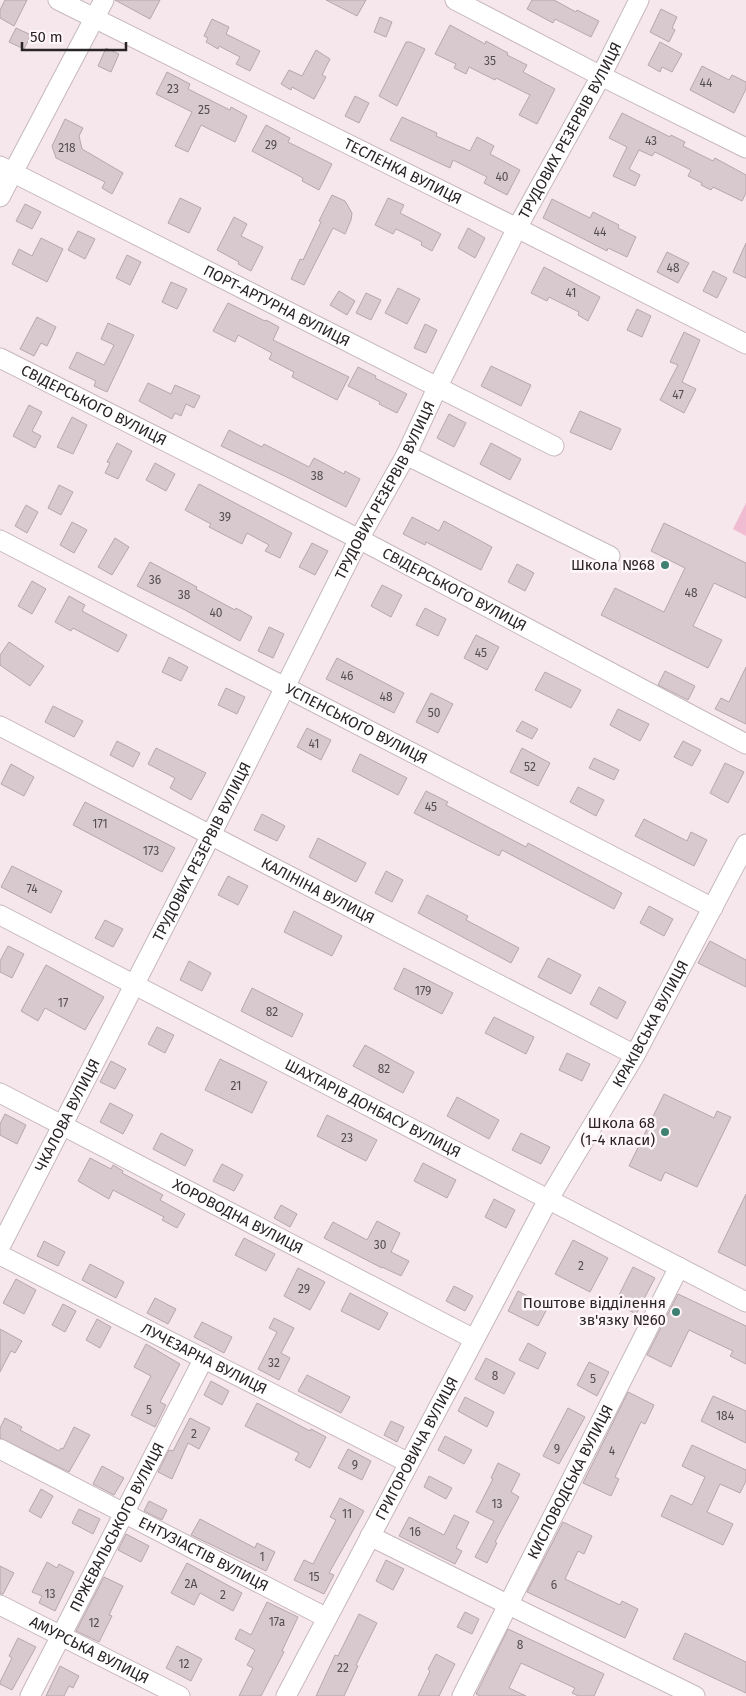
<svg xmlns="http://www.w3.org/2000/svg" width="746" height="1696" viewBox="0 0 746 1696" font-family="'Fira Sans',sans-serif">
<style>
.green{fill:#efbcd2}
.building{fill:#d7c9ce;stroke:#b5a7ad}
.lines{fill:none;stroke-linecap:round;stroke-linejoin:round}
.minor-casing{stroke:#c6b8be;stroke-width:21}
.minor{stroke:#fff;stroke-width:19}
.poi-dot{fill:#3e8172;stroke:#fff6fa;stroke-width:2}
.labels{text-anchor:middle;stroke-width:5;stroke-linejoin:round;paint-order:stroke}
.number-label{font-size:12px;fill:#544d50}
.street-label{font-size:15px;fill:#292426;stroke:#fff6fa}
.poi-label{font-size:15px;fill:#292426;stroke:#fff6fa;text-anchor:end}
</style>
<rect width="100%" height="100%" fill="#f6e7ed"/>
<path class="green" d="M746,503V536L733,529Z"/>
<path class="building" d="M5,0H27L14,26L0,18V10Z
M115,0H160L150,19Z
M326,0H366L357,16Z
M532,0H554L576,12L577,10L599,21L591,37L555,19L553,23L527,9Z
M661,9L677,17L672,28L675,30L669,42L650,32Z
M380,17L392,22L386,37L374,32Z
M212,19L229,27L226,34L260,51L250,71L236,64L240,57L219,46L218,49L206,42L208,38L204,36Z
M450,25L485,44L486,41L508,53L507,55L527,65L523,72L555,89L537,124L519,115L530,95L496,78L495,80L469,67L466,74L454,68L456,64L435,54Z
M16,28L31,35L24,49L9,42Z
M406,42H410L425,49L397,106L379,96Z
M660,42L682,54L672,72L662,67L660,72L648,65Z
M106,48L119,54L111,72L98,66Z
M316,50L330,59L322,75L326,77L314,99L292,87L291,90L281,84L289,70L302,76Z
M702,66L729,80L732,75L746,82V89L734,113L690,90Z
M167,72L190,84L188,89L230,110L231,107L247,116L235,142L201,125L188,152L175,146L192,112L156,94Z
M355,96L369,103L359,123L345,116Z
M622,113L670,137L671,135L685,142L683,146L713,161L715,158L746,175V193L742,201L713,187L711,190L701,185L702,183L688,176L691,170L655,152L652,156L639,150L629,169L640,175L635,186L613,176L627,147L609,138Z
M402,117L437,133L436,136L470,151L477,137L494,146L490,154L520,170L507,195L484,183L487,177L453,160L450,168L390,140Z
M65,119L83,128L79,136L82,149L123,173L112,194L102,188L105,182L56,158L52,146Z
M266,125L290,138L288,142L332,164L319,190L302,181L303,178L252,151Z
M332,195L345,201L352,213L351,220L345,234L333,228L304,285L291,279L300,259L303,260L321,222L319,221Z
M180,198L201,208L189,233L168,223Z
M388,198L404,205L400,213L441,234L432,251L421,245L422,242L396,229L393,234L375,225Z
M552,199L590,218L593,212L619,225L618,228L636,237L627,257L608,248L607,251L543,218Z
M25,204L41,212L32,229L16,221Z
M234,217L247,224L241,236L263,247L251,271L238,264L239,262L217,250Z
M468,228L485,238L475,258L458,248Z
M78,231L95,239L85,259L68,250Z
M41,238L63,249L47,282L12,264L19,249L32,256Z
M746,243V278L733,272Z
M667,252L689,263L678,283L657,272Z
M127,255L141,262L130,285L116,278Z
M544,267L600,297L588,321L578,315L579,312L549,297L547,301L531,293Z
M713,271L727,278L717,298L703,291Z
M171,282L187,289L177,309L162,302Z
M398,288L420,299L407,324L385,313Z
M339,291L355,301L347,315L330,305Z
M366,293L381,300L371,320L356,313Z
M228,303L265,321L266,320L279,327L273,340L349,377L337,400L292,377L294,372L269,359L272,353L238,335L235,342L213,331Z
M637,309L651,316L642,337L627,330Z
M37,317L56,327L47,346L41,343L34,356L20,349Z
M108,323L134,335L107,392L94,386L96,381L69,368L77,352L104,365L114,345L101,339Z
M425,324L437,330L426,353L414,348Z
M684,332L700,340L682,382L696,389L684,413L660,400L678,365L670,362Z
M491,366L531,385L521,406L481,386Z
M358,367L376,376L375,378L407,394L397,413L379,404L380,402L348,386Z
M148,383L171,394L175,385L200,396L194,408L186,404L181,416L175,413L172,419L139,401Z
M29,405L42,412L32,431L41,436L35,448L13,436Z
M580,411L621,429L611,450L570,432Z
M449,414L466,423L454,447L437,438Z
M72,417L87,425L73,454L57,447Z
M229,430L262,447L264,444L309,467L314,458L344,474L345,471L360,479L346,507L293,480L221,446Z
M117,443L132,451L118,479L105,473L110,463L107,462Z
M491,443L521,459L510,480L480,464Z
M155,463L175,474L166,491L146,480Z
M199,484L292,533L280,558L265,551L269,545L247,533L242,544L209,527L211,524L185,510Z
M59,485L73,492L61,515L48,508Z
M26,505L38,512L27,533L15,526Z
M412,517L439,531L444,521L492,547L481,570L426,542L425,545L403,534Z
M72,522L87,530L74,553L60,545Z
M664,523L746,563V598L714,583L693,626L722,640L708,668L601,615L615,588L664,612L685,568L651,551Z
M115,538L129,547L112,575L98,567Z
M312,543L328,551L315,575L299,567Z
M150,562L197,587L196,589L235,610L236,608L252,617L240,641L185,610L137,586Z
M517,564L534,573L525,591L508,582Z
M32,581L46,589L32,614L18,606Z
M382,585L402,595L391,617L371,606Z
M69,596L85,605L82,611L127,635L118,652L73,628L71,631L55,622Z
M425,608L446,619L438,636L416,625Z
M269,627L284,634L273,658L258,651Z
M476,635L499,647L487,670L464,658Z
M9,642L44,666L30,686L0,665V655Z
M169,657L188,667L181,681L162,672Z
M337,658L404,693L394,713L326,679Z
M746,667V724L715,709L721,698L729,702Z
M665,671L695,686L688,700L658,685Z
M545,672L581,690L571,708L535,690Z
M226,688L245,697L237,714L218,705Z
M431,693L453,704L438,733L416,722Z
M53,706L83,721L74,737L45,722Z
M618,709L649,724L640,741L610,725Z
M522,721L538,729L532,739L516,731Z
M307,728L331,740L321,760L297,747Z
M117,741L140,753L133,767L110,755Z
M683,741L701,750L692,766L674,757Z
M156,748L206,773L191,800L170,788L175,778L148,764Z
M522,748L550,763L538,786L510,772Z
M360,754L407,778L398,795L352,771Z
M594,758L619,770L614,780L589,768Z
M725,763L744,772L728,803L710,793Z
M11,764L34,777L24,796L1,784Z
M578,787L604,800L596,816L570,802Z
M426,791L448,802L446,805L526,847L528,843L622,893L614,909L502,850L499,856L414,813Z
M85,802L175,848L162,872L73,825Z
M262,814L285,826L277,841L254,830Z
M644,819L687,841L691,832L707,840L694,866L635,836Z
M318,838L366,863L356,882L309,857Z
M12,866L62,891L51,913L1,887Z
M386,871L403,880L392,902L375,893Z
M228,876L248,886L238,905L218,895Z
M427,895L468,916L466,920L519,948L511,963L418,913Z
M649,906L673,919L664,936L640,923Z
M294,911L342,936L332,956L284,932Z
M105,920L123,929L113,947L95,938Z
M710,941L746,960V987L698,963Z
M8,946L24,954L12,978L0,972V961Z
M548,958L581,975L571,994L538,977Z
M189,961L211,973L202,991L180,980Z
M46,965L104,997L85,1030L45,1008L38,1021L21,1011Z
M404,968L453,993L442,1014L394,989Z
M599,987L626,1002L617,1019L590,1004Z
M252,988L303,1014L292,1037L241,1011Z
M494,1017L534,1037L526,1054L485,1033Z
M157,1027L174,1035L165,1053L148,1044Z
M365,1045L414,1072L403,1093L353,1066Z
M567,1053L590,1064L582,1081L559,1070Z
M220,1059L267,1082L252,1113L205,1090Z
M111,1061L126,1069L115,1089L100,1082Z
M664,1094L714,1118L717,1111L731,1117L697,1187L665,1172L661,1181L629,1166Z
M457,1097L499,1120L489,1139L447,1116Z
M110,1103L133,1115L123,1134L100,1122Z
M5,1114L26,1125L17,1144L0,1135V1124Z
M327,1115L377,1140L366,1161L317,1136Z
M161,1133L193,1150L185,1166L153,1149Z
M521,1133L550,1147L541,1164L512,1150Z
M90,1158L111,1169L113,1165L123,1171L122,1173L163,1195L160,1200L185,1214L177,1228L162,1220L164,1217L113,1190L109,1199L78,1181Z
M423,1163L456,1180L447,1198L414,1181Z
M222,1164L243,1175L234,1191L213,1181Z
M746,1194V1266L718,1252Z
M494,1199L515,1210L506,1228L485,1217Z
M281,1205L297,1214L290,1227L274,1218Z
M377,1221L400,1233L391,1252L409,1261L401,1276L382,1267V1268L324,1238L333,1222L367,1240Z
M244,1238L275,1254L266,1271L235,1255Z
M573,1240L608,1258L590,1292L555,1274Z
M44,1241L65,1252L58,1266L37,1256Z
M90,1264L124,1282L116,1298L82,1280Z
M633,1267L655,1278L636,1314L615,1303Z
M298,1268L325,1282L310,1310L284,1296Z
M16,1279L36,1290L24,1314L3,1303Z
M454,1286L473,1296L465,1311L446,1301Z
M518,1291L548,1307L538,1326L508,1311Z
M350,1293L388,1313L379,1330L341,1311Z
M678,1294L746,1326V1364L730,1356L733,1351L689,1330L671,1367L647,1355Z
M155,1298L176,1309L168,1324L147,1313Z
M63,1304L76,1311L65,1332L52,1325Z
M274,1318L294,1328L281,1353L290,1358L279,1380L258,1369L277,1332L269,1328Z
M97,1319L111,1327L100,1348L86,1340Z
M202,1322L232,1337L224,1353L194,1337Z
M0,1329L22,1341L15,1353L11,1351L0,1372Z
M528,1343L546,1353L538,1369L519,1360Z
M146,1344L180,1364L160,1402L166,1405L155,1427L131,1415L151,1376L134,1367Z
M486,1358L515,1373L504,1394L475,1379Z
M589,1362L609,1372L597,1396L577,1385Z
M307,1375L350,1397L341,1413L298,1391Z
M211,1381L229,1391L222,1405L204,1395Z
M628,1392L654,1405L645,1424L641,1422L615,1477L619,1479L611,1496L583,1483Z
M713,1396L746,1411V1443L701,1421Z
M465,1397L494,1412L487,1427L458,1411Z
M257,1403L310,1431L311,1429L326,1437L310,1468L295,1460L299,1453L245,1426Z
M568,1408L585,1417L559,1464L543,1456Z
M5,1418L22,1427L20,1430L59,1451L61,1448L63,1449L74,1427L90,1435L69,1472L0,1438V1428Z
M190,1418L210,1428L199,1449L188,1443L172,1479L158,1472L169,1450L173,1451Z
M391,1421L404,1427L397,1442L384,1435Z
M445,1436L472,1450L464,1464L438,1450Z
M692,1445L746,1470V1481L740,1493L720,1484L707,1512L733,1524L723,1545L661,1516L671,1495L692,1505L705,1477L682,1466Z
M348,1449L371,1461L362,1480L338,1468Z
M498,1463L520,1474L511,1492L519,1497L495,1542L497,1543L487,1563L475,1557L494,1521L476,1512L493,1479L491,1478Z
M102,1466L124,1478L114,1495L93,1484Z
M429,1476L452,1488L446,1499L424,1487Z
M41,1489L53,1496L41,1518L29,1511Z
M340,1498L364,1511L329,1573L334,1575L324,1594L294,1580L304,1560L313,1564L336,1520L330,1517Z
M149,1501L167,1510L162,1520L144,1511Z
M79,1509L100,1519L93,1534L72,1523Z
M454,1515L469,1522L456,1548L462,1551L455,1564L399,1536L409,1517L444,1535Z
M200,1519L255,1548L257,1543L275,1552L266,1571L191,1535Z
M563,1522L592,1536L584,1554L578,1551L565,1579L620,1605L622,1601L638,1609L625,1638L527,1592Z
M126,1534L149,1546L141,1562L118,1550Z
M386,1560L404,1569L393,1590L376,1581Z
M47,1562L57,1568L59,1564L74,1572L55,1611L39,1603L42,1596L32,1592Z
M187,1563L242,1593L233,1611L200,1593L194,1605L171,1593Z
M0,1566L14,1573L3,1594H0Z
M104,1577L123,1586L109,1615L112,1616L99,1642L76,1631Z
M267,1602L298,1617L282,1651L284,1652L261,1696H239L253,1668L247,1665L255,1650L235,1639L240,1629L251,1635Z
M465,1612L479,1619L472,1634L457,1627Z
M359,1614L377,1623L356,1665L358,1666L344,1696H316L335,1655L338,1656Z
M508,1629L604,1674L594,1696H579L572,1693L575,1688L521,1663L509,1688L526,1696H480L476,1694Z
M685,1633L746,1662V1693L673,1659Z
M18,1638L36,1647L12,1690L0,1684V1682L12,1658L9,1656Z
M177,1646L202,1659L191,1681L166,1668Z
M436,1654L455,1664L439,1696H418L430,1671L428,1669Z
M60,1666L79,1676L73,1688L69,1686L64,1696H46Z"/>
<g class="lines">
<g class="minor-casing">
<g id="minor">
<path id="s1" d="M58,0L517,228L746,344"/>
<path d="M455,0L601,76L746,148"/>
<path id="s2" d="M0,166L554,446"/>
<path d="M0,197L104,0"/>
<path id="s3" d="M0,358L359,539L746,744"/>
<path d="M406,455L610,556"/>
<path id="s4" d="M0,540L713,908"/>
<path id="s5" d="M0,726L635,1055"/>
<path id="s6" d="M0,915L746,1302"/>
<path id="s7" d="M0,1093L474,1339"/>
<path id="s8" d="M0,1247L211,835L359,539L406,455L438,386L517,228L601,76L639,0"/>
<path id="s9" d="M0,1255L409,1463"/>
<path id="s10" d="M0,1449L327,1618"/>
<path d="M370,1536L509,1605L695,1696"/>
<path id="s11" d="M0,1605L180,1696"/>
<path id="s12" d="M30,1696L204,1358"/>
<path id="s13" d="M286,1696L548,1200L635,1055L746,844"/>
<path id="s14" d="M462,1696L679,1267"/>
</g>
</g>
<use href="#minor" class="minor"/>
</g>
<g class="poi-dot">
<circle cx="665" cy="565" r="5"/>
<circle cx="665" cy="1132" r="5"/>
<circle cx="676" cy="1312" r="5"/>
</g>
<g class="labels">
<g class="number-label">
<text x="490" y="65">35</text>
<text x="706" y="87">44</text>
<text x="173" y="93">23</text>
<text x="204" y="114">25</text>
<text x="651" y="145">43</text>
<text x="271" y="149">29</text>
<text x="67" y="152">218</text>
<text x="502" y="181">40</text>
<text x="600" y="236">44</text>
<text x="673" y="272">48</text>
<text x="571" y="297">41</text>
<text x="678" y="399">47</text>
<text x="317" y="480">38</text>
<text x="225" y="521">39</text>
<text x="155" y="584">36</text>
<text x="691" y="597">48</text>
<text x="184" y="599">38</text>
<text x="216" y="617">40</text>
<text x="481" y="657">45</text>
<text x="347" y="680">46</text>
<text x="386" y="701">48</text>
<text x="434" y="717">50</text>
<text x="314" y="748">41</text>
<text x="530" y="771">52</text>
<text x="431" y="811">45</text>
<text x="100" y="828">171</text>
<text x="151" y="855">173</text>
<text x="32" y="893">74</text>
<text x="423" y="995">179</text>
<text x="63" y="1007">17</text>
<text x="272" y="1016">82</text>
<text x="384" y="1073">82</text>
<text x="236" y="1090">21</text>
<text x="347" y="1142">23</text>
<text x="380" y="1249">30</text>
<text x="581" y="1270">2</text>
<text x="304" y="1293">29</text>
<text x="274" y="1367">32</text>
<text x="495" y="1380">8</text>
<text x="593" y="1383">5</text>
<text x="149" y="1414">5</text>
<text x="725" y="1420">184</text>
<text x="194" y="1438">2</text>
<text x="557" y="1453">9</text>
<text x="612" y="1455">4</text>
<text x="355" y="1469">9</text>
<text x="497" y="1508">13</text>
<text x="347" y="1518">11</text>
<text x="415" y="1536">16</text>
<text x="262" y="1561">1</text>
<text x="314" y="1581">15</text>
<text x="191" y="1588">2А</text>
<text x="554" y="1589">6</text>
<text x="50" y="1598">13</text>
<text x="223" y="1599">2</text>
<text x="277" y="1626">17а</text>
<text x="94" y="1627">12</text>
<text x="520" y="1649">8</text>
<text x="184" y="1668">12</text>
<text x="343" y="1672">22</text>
</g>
<g class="street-label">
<text dy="5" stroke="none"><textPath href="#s8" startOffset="1254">ТРУДОВИХ РЕЗЕРВІВ ВУЛИЦЯ</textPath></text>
<text dy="5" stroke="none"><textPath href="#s1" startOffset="385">ТЕСЛЕНКА ВУЛИЦЯ</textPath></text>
<text dy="5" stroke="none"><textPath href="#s2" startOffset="310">ПОРТ-АРТУРНА ВУЛИЦЯ</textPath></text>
<text dy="5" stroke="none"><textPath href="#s3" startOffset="105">СВІДЕРСЬКОГО ВУЛИЦЯ</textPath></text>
<text dy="5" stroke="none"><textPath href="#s8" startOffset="849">ТРУДОВИХ РЕЗЕРВІВ ВУЛИЦЯ</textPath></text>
<text dy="5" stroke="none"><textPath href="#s3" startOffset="510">СВІДЕРСЬКОГО ВУЛИЦЯ</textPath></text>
<text dy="5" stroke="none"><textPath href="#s4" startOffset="401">УСПЕНСЬКОГО ВУЛИЦЯ</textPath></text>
<text dy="5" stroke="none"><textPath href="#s8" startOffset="444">ТРУДОВИХ РЕЗЕРВІВ ВУЛИЦЯ</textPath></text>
<text dy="5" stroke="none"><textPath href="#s5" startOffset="358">КАЛІНІНА ВУЛИЦЯ</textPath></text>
<text dy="5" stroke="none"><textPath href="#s13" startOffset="765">КРАКІВСЬКА ВУЛИЦЯ</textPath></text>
<text dy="5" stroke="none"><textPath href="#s6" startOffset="420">ШАХТАРІВ ДОНБАСУ ВУЛИЦЯ</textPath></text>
<text dy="5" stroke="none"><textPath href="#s8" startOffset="148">ЧКАЛОВА ВУЛИЦЯ</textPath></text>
<text dy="5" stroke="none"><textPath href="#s7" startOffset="268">ХОРОВОДНА ВУЛИЦЯ</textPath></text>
<text dy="5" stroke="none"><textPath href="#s9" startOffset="229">ЛУЧЕЗАРНА ВУЛИЦЯ</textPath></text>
<text dy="5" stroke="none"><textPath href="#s13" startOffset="280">ГРИГОРОВИЧА ВУЛИЦЯ</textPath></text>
<text dy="5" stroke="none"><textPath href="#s14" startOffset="240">КИСЛОВОДСЬКА ВУЛИЦЯ</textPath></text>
<text dy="5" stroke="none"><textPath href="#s12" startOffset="190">ПРЖЕВАЛЬСЬКОГО ВУЛИЦЯ</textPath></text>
<text dy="5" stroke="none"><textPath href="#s10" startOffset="229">ЕНТУЗІАСТІВ ВУЛИЦЯ</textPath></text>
<text dy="5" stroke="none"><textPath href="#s11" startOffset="100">АМУРСЬКА ВУЛИЦЯ</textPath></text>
</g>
<g class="poi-label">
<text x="655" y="570">Школа №68</text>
<text x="655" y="1128">Школа 68<tspan x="655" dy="17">(1-4 класи)</tspan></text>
<text x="666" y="1308">Поштове відділення<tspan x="666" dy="17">зв'язку №60</tspan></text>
</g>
</g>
<path d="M22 42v8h104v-8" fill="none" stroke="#292426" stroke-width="2.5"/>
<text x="30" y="42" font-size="15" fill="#292426" stroke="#fff6fa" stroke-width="4" paint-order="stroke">50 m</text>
</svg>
